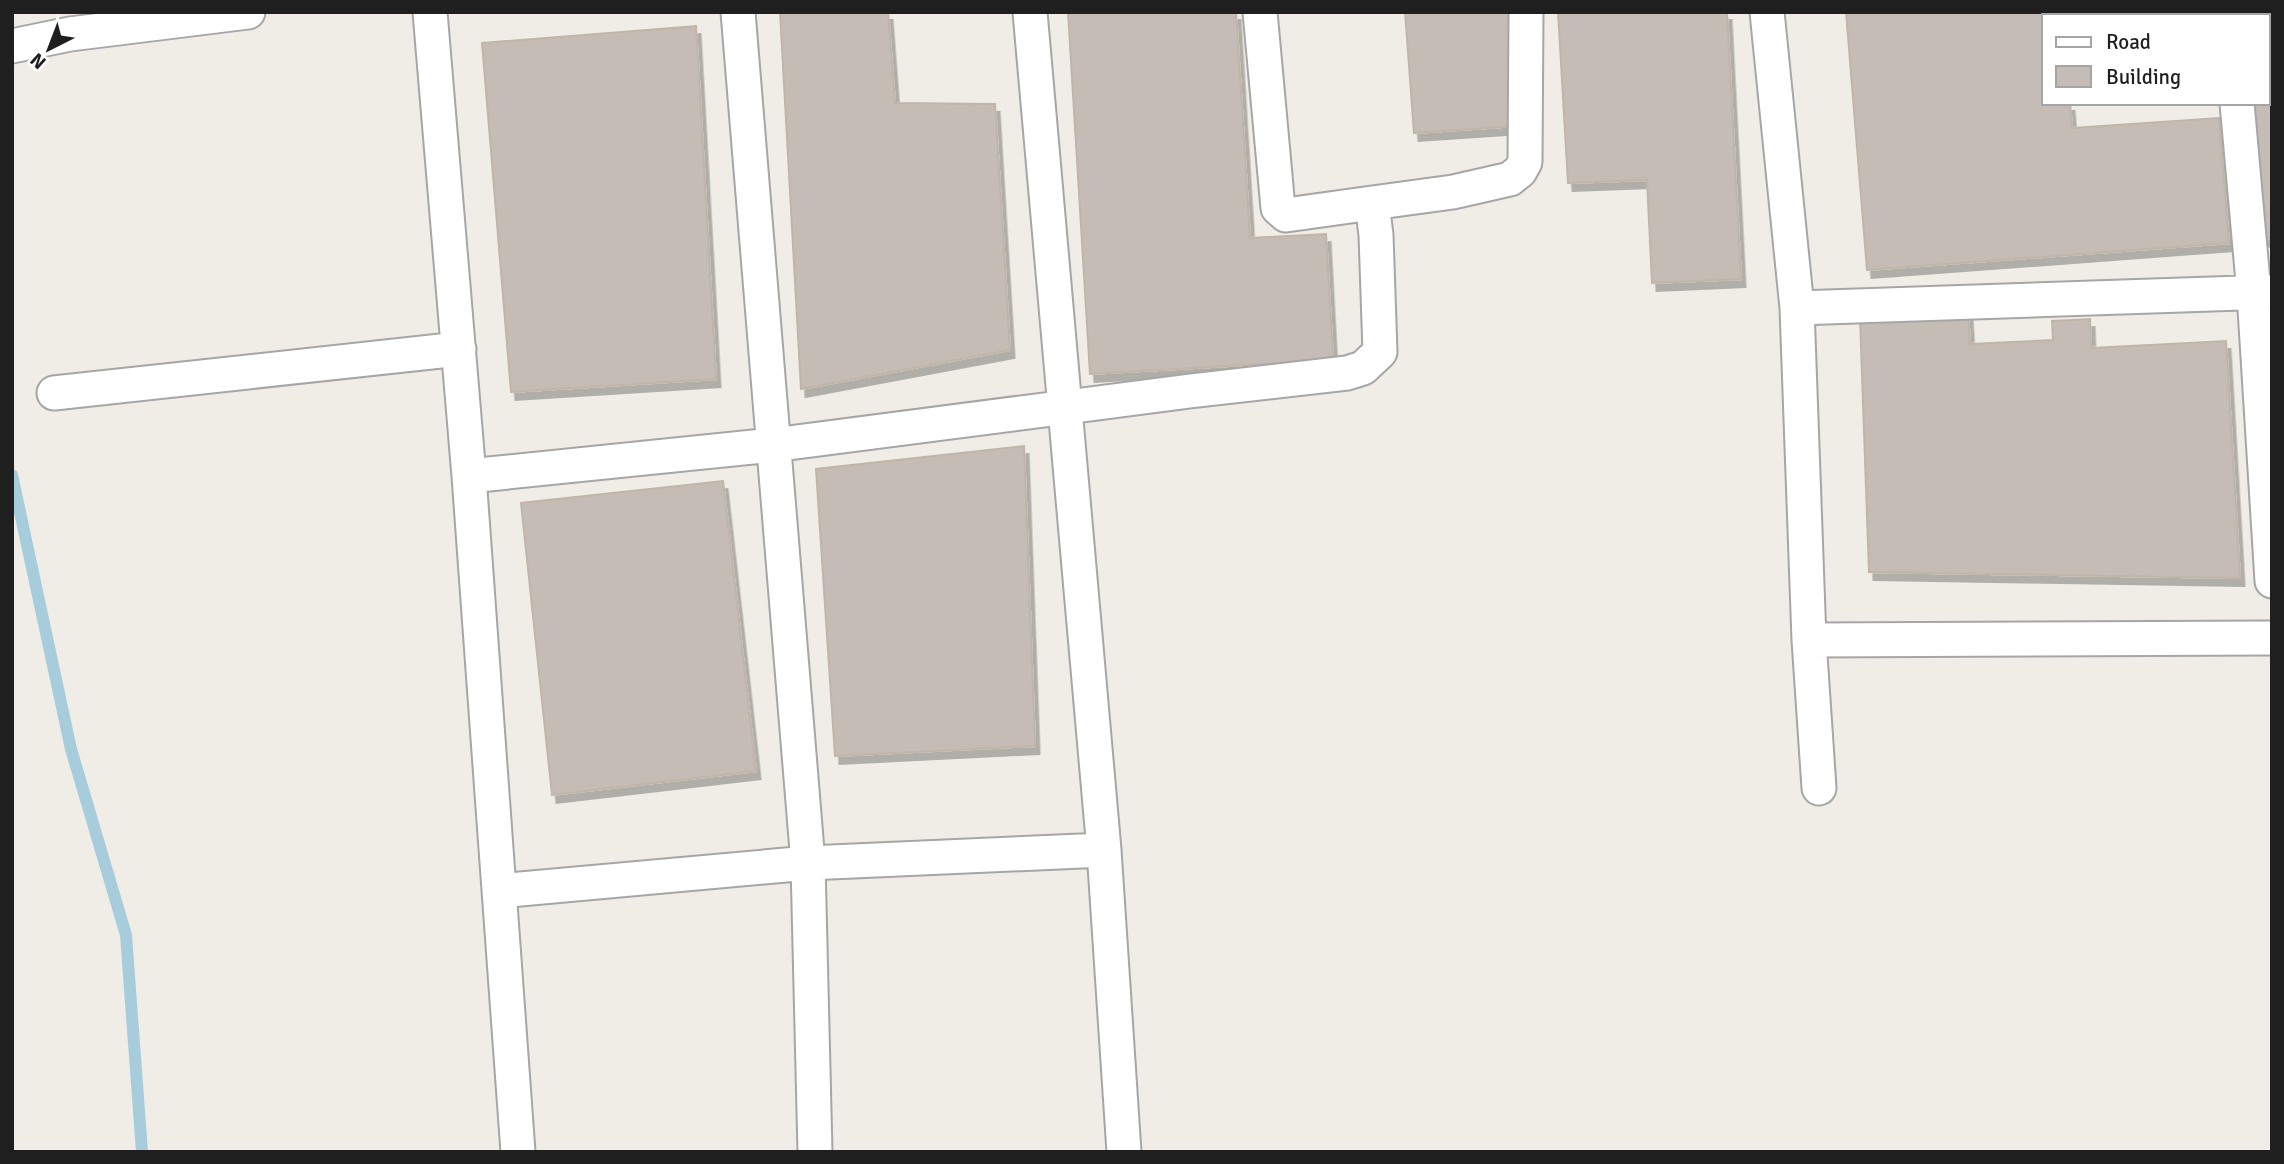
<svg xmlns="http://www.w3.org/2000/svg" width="2284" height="1164" viewBox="0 0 2284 1164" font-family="Signika,sans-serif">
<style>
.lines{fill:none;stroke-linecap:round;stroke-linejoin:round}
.stream{stroke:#a7cddd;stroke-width:12}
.building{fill:#c5bcb5;stroke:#c1b5a8;stroke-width:2;filter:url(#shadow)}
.minor-casing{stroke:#a6a6a6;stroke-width:37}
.minor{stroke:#fff;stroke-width:33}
</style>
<defs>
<filter id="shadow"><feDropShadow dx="4.5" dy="8" stdDeviation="0" flood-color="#0004"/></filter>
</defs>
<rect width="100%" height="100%" fill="#f0ede6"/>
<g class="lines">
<path class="stream" d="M12,475L71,749L126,935L142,1152"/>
</g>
<path class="building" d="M780,12H888L895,103L995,104L1010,350L801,389Z
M1068,12H1236L1250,238L1326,234L1333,360L1090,374Z
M1405,12H1508L1516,126L1414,133Z
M1558,12H1727L1741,279L1652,283L1647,180L1568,183Z
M1846,12H2063L2064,16H2044V103H2070L2072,128L2219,118L2229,243L1867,270Z
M2093,12H2203L2126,16H2094Z
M2247,12H2272V238L2262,239L2253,103H2268V16H2247Z
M696,26L716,379L511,392L482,43Z
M1968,312L1970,344L2053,340L2052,321L2090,319L2091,348L2226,341L2240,578L1869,572L1860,318Z
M1024,446L1035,746L835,756L816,469Z
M723,481L756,771L552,795L521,503Z"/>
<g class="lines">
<g class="minor-casing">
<path id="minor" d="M430,12L469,476L518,1152
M738,12L808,863L815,1152
M1030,12L1104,850L1124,1152
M1260,12L1278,208L1286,215L1372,203
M1767,12L1797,308L1809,640L1819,788
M2080,12L2081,16
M12,46L70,34L248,12
M2237,103L2254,293L2272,581
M1797,308L2272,292
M54,393L459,349
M469,476L773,445L1190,391L1347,373L1363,368L1380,352L1376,235L1372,203L1453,192L1510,179L1520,171L1525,162L1526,12
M1809,640L2272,638
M499,891L808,863L1104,850"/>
</g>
<use href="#minor" class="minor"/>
</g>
<rect width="2284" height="1164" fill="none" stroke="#1f1f1f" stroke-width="28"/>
<rect x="2042" y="14" width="228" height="91" fill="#ffffff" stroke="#a5a5a5" stroke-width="2"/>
<rect x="2056" y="37" width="35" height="10" fill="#ffffff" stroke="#a5a5a5" stroke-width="2"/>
<text x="2106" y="49" font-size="21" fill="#1f1f1f">Road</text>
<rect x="2056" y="66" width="35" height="21" fill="#c5bcb5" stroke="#a5a5a5" stroke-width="2"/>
<text x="2106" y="84" font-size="21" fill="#1f1f1f">Building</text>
<g transform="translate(49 49) rotate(222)" stroke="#ffffff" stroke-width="5" paint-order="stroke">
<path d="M0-5L12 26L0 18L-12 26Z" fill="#1f1f1f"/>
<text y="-10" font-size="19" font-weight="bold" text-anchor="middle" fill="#1f1f1f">N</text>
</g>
</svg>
